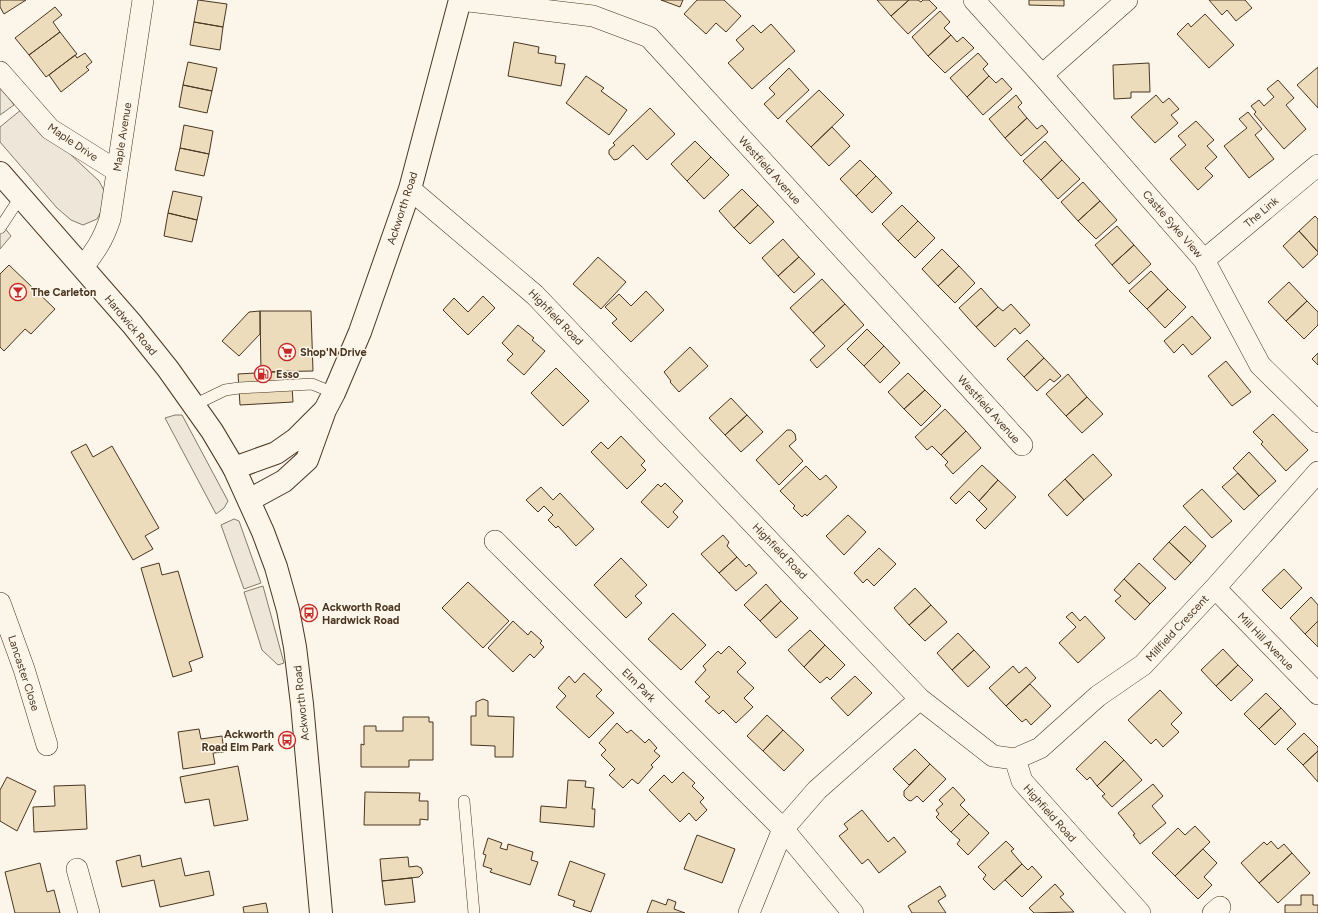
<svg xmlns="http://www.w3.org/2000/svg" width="1318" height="913" viewBox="0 0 1318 913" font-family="Figtree,sans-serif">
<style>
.green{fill:#ede6d9;stroke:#887966}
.parking{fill:#ede7d9;stroke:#887966}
.building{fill:#ecdcbc;stroke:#4a3520}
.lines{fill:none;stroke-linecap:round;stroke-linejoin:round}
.service-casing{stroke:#4a3520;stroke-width:12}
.minor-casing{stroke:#4a3520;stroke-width:22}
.primary-casing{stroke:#4a3520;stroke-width:24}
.trunk-casing{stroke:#4a3520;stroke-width:24}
.service{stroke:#fbf6e9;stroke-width:11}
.minor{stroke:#fbf6e9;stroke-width:21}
.primary{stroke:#fbf6e9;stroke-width:22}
.trunk{stroke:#fbf6e9;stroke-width:22}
.labels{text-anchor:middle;stroke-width:3;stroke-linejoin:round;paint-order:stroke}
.street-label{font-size:11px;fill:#4a3520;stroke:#fbf6e9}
.poi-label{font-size:11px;font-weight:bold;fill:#4a3520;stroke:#fbf6e9;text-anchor:start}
</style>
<rect width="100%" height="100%" fill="#fbf6e9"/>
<path class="green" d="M0,86L14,105L0,115Z
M22,109L99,181L106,194L103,208L97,219L83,225L71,220L57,208L0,142V127Z
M175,415H182L228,501L224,508L216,514L165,418Z
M234,519L239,521L261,583L244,589L221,525Z
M263,586L284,663L278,665L262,650L244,592Z"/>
<path class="parking" d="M0,222L11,236L0,249Z"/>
<path class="building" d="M0,0H26L4,14L0,7Z
M198,0L227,4L223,27L194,22Z
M661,0H683L680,7Z
M697,0H724L741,16L726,32L716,23L706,34L684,14Z
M877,0H909L891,16Z
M909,0H918L921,2L923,0H929L937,8L908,34L891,16Z
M1029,0H1064V6L1029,5Z
M1209,0H1245L1252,8L1236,21L1227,10L1222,15Z
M55,7L62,15L53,22L60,32L29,55L15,38Z
M940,11L950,22L944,28L951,35L928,56L912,37Z
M1205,14L1234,45L1209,68L1177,34L1188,23L1191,27Z
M194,22L223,27L220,50L190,45Z
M771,24L795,51L752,89L728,63L744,49L736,40L753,25L761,33Z
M60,32L77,54L46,77L29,55Z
M951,35L957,42L963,37L974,48L945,73L928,56Z
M514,42L539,47L538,53L556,56L555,63L565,64L561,86L508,76Z
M85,53L92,62L86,67L89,70L61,92L49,75L75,55L77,58Z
M978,53L988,64L983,69L989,76L967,97L950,78Z
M188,62L217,68L212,91L183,85Z
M1149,63L1150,92H1131V98L1114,99L1113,65Z
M1318,67V108L1297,85Z
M789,68L809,90L778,119L764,104L775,94L769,88Z
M586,76L604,88L601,91L627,110L609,135L566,103Z
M989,76L996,83L1002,78L1012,89L983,115L967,97Z
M1278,80L1294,98L1286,105L1306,129L1284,149L1254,114L1256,112L1251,106L1259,100L1264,106L1274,97L1267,89Z
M183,85L212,91L207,113L179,107Z
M819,90L844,115L811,147L786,121Z
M1016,95L1022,103L1018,107L1027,118L1005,138L989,119Z
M1156,95L1163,103L1169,98L1179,109L1171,115L1178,123L1155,143L1131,117Z
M650,108L675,134L647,160L633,145L618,159L614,160L609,154V150L615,145L613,143Z
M1248,112L1262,129L1255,135L1274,159L1249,178L1224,146L1247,128L1239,119Z
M1027,118L1037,129L1042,125L1048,132L1021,156L1005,138Z
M1196,121L1214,140L1207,146L1217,157L1205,168L1213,176L1198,190L1170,159L1186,145L1178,136Z
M184,125L213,131L209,154L180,148Z
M832,127L850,146L829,166L811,147Z
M695,141L711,157L687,181L671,164Z
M1045,141L1062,160L1041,180L1023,161Z
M180,148L209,154L204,176L175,170Z
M711,157L729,175L704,199L687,181Z
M860,160L876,176L856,196L840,179Z
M1062,160L1080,179L1058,199L1041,180Z
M876,176L892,193L872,213L856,196Z
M1083,182L1100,201L1078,221L1061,202Z
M742,189L758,205L734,228L719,211Z
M173,191L202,197L197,220L168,213Z
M1100,201L1117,220L1096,239L1078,221Z
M758,205L774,222L750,244L734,228Z
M902,205L918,221L898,241L882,224Z
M168,213L197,220L192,242L164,236Z
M1315,216L1318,219V252L1299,231Z
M918,221L935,238L915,258L898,241Z
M1117,226L1134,245L1112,265L1095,245Z
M1299,231L1318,252V254L1303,268L1283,246Z
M783,239L799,257L778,276L762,258Z
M1134,245L1151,264L1129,284L1112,265Z
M942,249L959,266L938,286L922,269Z
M598,257L626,282L601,309L573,284Z
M799,257L815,274L794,293L778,276Z
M9,265L55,309L31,334L25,329L4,351L0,347V274Z
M959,266L975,283L955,303L938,286Z
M1151,271L1168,289L1147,309L1129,291Z
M822,279L845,304L813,333L790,308Z
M1289,282L1307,301L1286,321L1268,302Z
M981,288L998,307L976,327L959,308Z
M1168,289L1186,307L1165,328L1147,309Z
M646,291L664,310L631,342L612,323L617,319L605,307L619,294L631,306Z
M483,296L495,308L468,335L443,310L454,298L468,312Z
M1307,301L1318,312V325L1304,339L1286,321Z
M845,304L864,325L817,368L810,360L825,346L813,333Z
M1011,304L1030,325L1020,334L1015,328L995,347L976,327L998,307L1003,311Z
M260,311H311L313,371L261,372Z
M260,311V334L239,356L222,341L249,312Z
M1192,316L1211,338L1192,355L1183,344L1174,353L1164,341Z
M518,325L534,338L532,340L545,351L524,375L507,360L513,354L502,343Z
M867,329L884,346L864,366L847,349Z
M1027,340L1044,358L1024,377L1007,359Z
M884,346L900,363L880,383L864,366Z
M690,347L708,366L679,392L670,382L671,381L664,372Z
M1318,353V365L1312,359Z
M1044,358L1061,376L1054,382L1050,379L1037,391L1024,377Z
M1226,361L1251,392L1232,406L1208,376Z
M556,368L589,401L563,426L531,393Z
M291,371L293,402L240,405L238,374Z
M908,373L925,390L904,409L888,392Z
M1068,374L1087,397L1066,416L1046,394Z
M925,390L941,406L921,426L904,409Z
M1087,397L1103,414L1082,433L1066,416Z
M731,398L747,415L725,435L709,418Z
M945,409L966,431L941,455L932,446L927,450L915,437Z
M1273,414L1308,450L1286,471L1261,444L1263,442L1253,432Z
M747,415L763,432L741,452L725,435Z
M787,430H791L795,434L796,440L789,446L803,461L779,485L756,460Z
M966,431L981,448L953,474L945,465L948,462L941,455Z
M621,436L645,461L641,465L646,470L627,489L591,452L601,442L608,449Z
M86,444L93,457L112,446L159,528L145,536L153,549L133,560L71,452Z
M1249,452L1276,481L1259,496L1233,468Z
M1093,454L1112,475L1084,500L1065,479Z
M982,465L998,480L979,501L969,491L956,504L950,498Z
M806,466L820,480L826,475L837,487L807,516L805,514L802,517L793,508L795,506L780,491Z
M1238,473L1259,496L1244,510L1222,487Z
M1065,479L1084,500L1067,516L1048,495Z
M998,480L1016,497L985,529L976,520L987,509L979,501Z
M665,483L683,501L673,512L678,517L668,528L641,502L658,484L661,487Z
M541,487L553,500L560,493L594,529L576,546L558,526L556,528L548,520L553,515L544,506L538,512L526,500Z
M1202,489L1232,521L1212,538L1183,506Z
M848,515L866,532L844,555L826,536Z
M1185,526L1206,546L1191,563L1169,542Z
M723,535L729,542L727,546L737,557L719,573L701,554Z
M1169,542L1191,563L1175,580L1153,559Z
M879,548L896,564L874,586L867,579L863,583L854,573Z
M737,557L746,567L749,564L757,573L736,591L719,573Z
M621,558L647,585L635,596L642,603L626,618L594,585Z
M159,563L162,575L178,571L203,657L189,662L192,671L173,677L141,568Z
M1139,563L1166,588L1150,604L1124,579Z
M1284,569L1302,588L1281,609L1262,590Z
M1124,579L1150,604L1135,620L1115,601L1121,596L1114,590Z
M468,582L509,621L483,648L442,608Z
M766,584L781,601L760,621L744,605Z
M915,588L931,605L909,625L894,608Z
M1311,597L1318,605V621L1305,634L1290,618Z
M781,601L798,618L776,638L760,621Z
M931,605L947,622L925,641L909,625Z
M1072,612L1080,621L1085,616L1105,638L1078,663L1059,643L1076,627L1066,617Z
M673,613L706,645L681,670L648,639Z
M513,621L528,635L531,631L542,641L540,643L544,647L534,658L530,654L513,672L488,648Z
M1318,621V647L1305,634Z
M810,630L825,645L804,667L788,650Z
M958,633L974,650L952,670L937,653Z
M825,645L845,665L830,680L827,677L820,683L804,667Z
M729,646L746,663L737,672L754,688L744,698L753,707L736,723L723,710L719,714L705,701L710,697L695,682L706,670L703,666L718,651L721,654Z
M1223,649L1238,665L1216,686L1201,670Z
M974,650L990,667L968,687L952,670Z
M1238,665L1253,680L1231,701L1216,686Z
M1013,666L1019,673L1026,667L1036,678L1006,706L989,688Z
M584,673L602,690L596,696L614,713L589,738L556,707L566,696L558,688L569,676L575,683Z
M855,676L872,693L848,716L831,698Z
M1030,684L1051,706L1031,725L1026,719L1022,722L1006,706Z
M1160,690L1182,713L1171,724L1179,732L1163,747L1156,739L1151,744L1128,720Z
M1266,693L1281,708L1259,729L1244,714Z
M483,699L488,701V716L514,717L513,757H495V746L471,745V716H476V702Z
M1281,708L1296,724L1275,745L1259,729Z
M767,715L783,730L763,751L747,736Z
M403,717H429V722H433V760H409V767H361V744L364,745V726H376V731H403Z
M617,723L627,733L631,730L645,743L649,739L657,748L654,751L660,756L651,765L653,767L638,784L632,779L623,788L609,775L615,769L601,755L606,750L599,743Z
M199,729L201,739L222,736L224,752L213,753L215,764L183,769L178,732Z
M783,730L804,750L784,771L763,751Z
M1304,733L1318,747V751L1303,765L1287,749Z
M1105,741L1124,760L1097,786L1090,777L1087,780L1076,769Z
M915,749L930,764L909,785L893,769Z
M1318,751V782L1303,765Z
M1124,760L1142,780L1112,807L1102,796L1105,794L1097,786Z
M930,764L946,779L923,802L917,796L911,801L908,800L904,796V791Z
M238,766L248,820L214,826L209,799L185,803L180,777Z
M683,772L695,783L692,786L704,798L700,802L707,810L696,821L689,813L680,822L649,790L664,775L672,783Z
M7,777L36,791L17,831L0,821V790Z
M568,780L586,781L585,787L594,788L592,809H595L594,827L540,822L541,806L566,808Z
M1153,784L1163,796L1152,806L1166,823L1140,844L1133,835L1135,834L1118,813Z
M85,785L87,829L34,832L33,807L55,806L54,786Z
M953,787L965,800L960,805L969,814L951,832L936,817L939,814L936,810L943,804L939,800Z
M365,792L420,793L419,801H428V820L420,819V825H364Z
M862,810L888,842L894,837L906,852L879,873L868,859L862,864L839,836L848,829L844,824Z
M969,814L989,833L968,855L957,844L960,840L951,832Z
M1195,826L1210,842L1175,876L1152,853L1178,828L1185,835Z
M697,835L735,849L722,883L684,869Z
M488,838L502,843L500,848L507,850L508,844L533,852L531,860L538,862L530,885L490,872L492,869L483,866L486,855L483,854Z
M1006,841L1014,849L1011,851L1022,864L994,890L983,879L986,875L978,867Z
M1271,841L1278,849L1284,844L1292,853L1259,883L1241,863L1264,842L1267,845Z
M1203,849L1217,863L1204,877L1212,885L1198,899L1175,876Z
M1292,853L1310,873L1278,903L1259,883Z
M140,855L142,867L181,858L185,876L209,871L214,895L160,907L154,880L122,887L116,861Z
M408,857L409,867L417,866L421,868L423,873L419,877L382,881L380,859Z
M570,861L605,874L591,912L573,906L575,901L558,895Z
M40,863L47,892L54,890L60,913H15L5,872Z
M1022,864L1028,870L1032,866L1042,877L1022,897L1005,880Z
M412,878L415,902L385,905L382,881Z
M1055,884L1064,894L1060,897L1074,912L1034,913L1029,908Z
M940,886L946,896L938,901L946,913H912L908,906Z
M1301,895H1313V905H1318V913H1285V905H1301Z
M668,899L676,902L674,909L685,913H647L652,900L666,905Z
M266,903L268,913H244L243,907Z"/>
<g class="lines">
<g class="service-casing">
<path id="service" d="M0,228L21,196
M194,405L225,390L239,388L312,384L334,393
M464,801L474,913"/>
</g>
<g class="minor-casing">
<path id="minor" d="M460,0L593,16L649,37L1022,445
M974,0L1042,75L1204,260L1260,365L1318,422
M0,72L50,129L117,171
M1042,75L1127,0
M410,189L535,295L920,699L993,756L1015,759L1022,781L1140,913
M1204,260L1318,165
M83,267C96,250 103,240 110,219L143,0
M495,541L783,829L853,913
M1215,588L1318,694
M0,603L24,669L47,745
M1015,759L1040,748L1098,696L1143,665L1215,588L1318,472
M77,869L89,913
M749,913L783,829L817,790L920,699
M1213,913L1220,907"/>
</g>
<g class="primary-casing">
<path id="primary" d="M0,173L132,324L168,369L212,431L234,468"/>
</g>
<g class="trunk-casing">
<path id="trunk" d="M249,500L284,481L307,460L325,410L334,393L360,332L410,189L460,0
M321,913L302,704L295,647L288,610L276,567L263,532L234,468L276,453L296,439L325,410"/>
</g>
<use href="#service" class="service"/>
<use href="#minor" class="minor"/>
<use href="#primary" class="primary"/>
<use href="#trunk" class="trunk"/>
</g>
<defs>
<g id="bar-ring" transform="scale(0.9)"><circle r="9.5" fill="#fbf6e9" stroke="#c62828" stroke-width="1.5"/><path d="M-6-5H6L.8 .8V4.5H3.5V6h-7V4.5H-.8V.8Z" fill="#c62828"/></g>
<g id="supermarket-ring" transform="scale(0.9)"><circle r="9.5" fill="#fbf6e9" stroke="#c62828" stroke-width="1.5"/><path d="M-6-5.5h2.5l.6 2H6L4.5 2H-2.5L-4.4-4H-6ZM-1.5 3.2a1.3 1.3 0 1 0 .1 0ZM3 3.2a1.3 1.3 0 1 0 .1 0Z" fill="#c62828"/></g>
<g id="fuel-ring" transform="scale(0.9)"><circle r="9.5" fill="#fbf6e9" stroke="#c62828" stroke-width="1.5"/><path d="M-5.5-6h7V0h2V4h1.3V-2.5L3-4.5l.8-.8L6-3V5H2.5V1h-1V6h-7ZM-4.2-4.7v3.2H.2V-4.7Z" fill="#c62828"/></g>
<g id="bus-ring" transform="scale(0.9)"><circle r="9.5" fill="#fbf6e9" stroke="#c62828" stroke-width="1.5"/><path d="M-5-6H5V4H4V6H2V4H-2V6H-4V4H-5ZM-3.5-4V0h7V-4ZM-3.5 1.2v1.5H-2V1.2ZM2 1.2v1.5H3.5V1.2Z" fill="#c62828"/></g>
</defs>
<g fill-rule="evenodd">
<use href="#bar-ring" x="18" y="292"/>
<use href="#supermarket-ring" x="287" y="352"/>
<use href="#fuel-ring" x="263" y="374"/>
<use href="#bus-ring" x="309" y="613"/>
<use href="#bus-ring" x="287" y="740"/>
</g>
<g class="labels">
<g class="street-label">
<text transform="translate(122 137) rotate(-81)" y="4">Maple Avenue</text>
<text transform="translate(73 142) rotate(34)" y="4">Maple Drive</text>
<text transform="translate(770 170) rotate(48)" y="4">Westfield Avenue</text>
<text transform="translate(402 208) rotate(-72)" y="4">Ackworth Road</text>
<text transform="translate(1261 212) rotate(-40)" y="4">The Link</text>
<text transform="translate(1173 224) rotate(49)" y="4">Castle Syke View</text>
<text transform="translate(556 317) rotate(46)" y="4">Highfield Road</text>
<text transform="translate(131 325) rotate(50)" y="4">Hardwick Road</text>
<text transform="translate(989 409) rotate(48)" y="4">Westfield Avenue</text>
<text transform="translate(780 551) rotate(46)" y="4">Highfield Road</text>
<text transform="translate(1177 628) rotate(-47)" y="4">Millfield Crescent</text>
<text transform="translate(1266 641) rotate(46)" y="4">Mill Hill Avenue</text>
<text transform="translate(24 673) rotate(72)" y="4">Lancaster Close</text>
<text transform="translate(639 685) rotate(45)" y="4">Elm Park</text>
<text transform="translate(301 703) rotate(-96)" y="4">Ackworth Road</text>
<text transform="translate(1050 813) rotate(48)" y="4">Highfield Road</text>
</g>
<g class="poi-label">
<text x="31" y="296">The Carleton</text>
<text x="300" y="356">Shop'N Drive</text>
<text x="276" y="378">Esso</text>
<text x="322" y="611">Ackworth Road<tspan x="322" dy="13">Hardwick Road</tspan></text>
<text x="274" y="738" text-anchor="end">Ackworth<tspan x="274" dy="13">Road Elm Park</tspan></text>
</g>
</g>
</svg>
